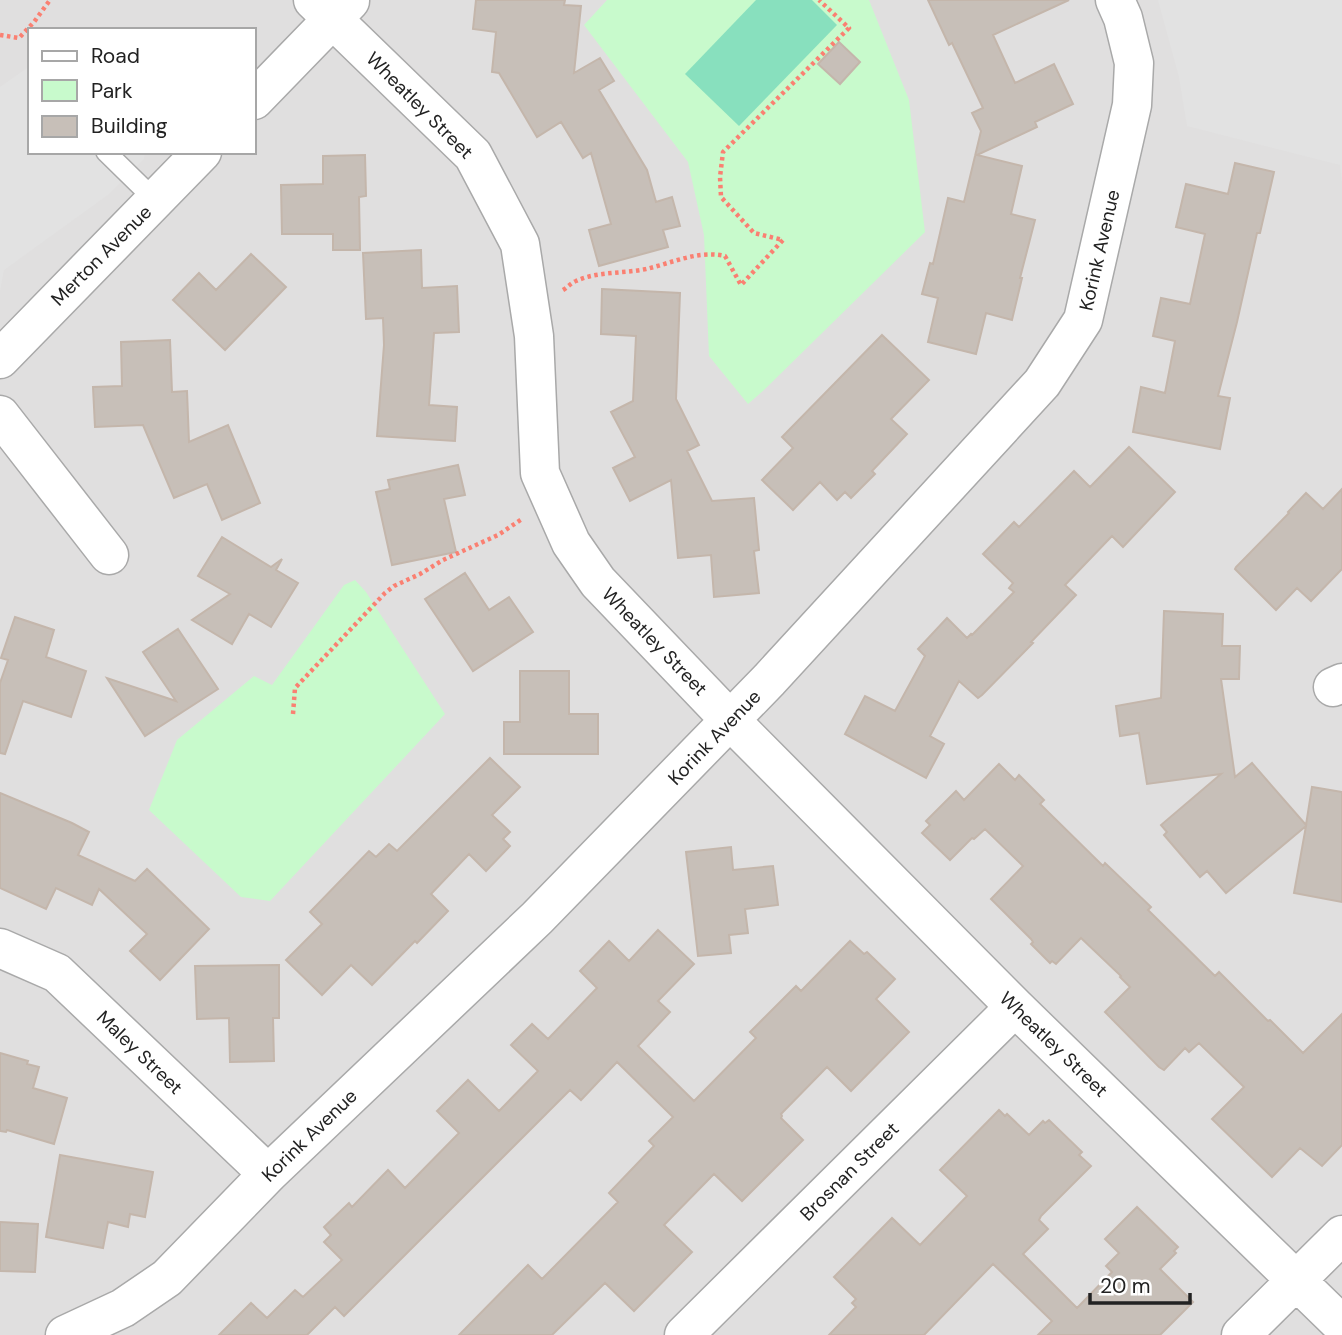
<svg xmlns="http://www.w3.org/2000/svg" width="1342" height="1335" viewBox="0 0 1342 1335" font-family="'DM Sans',sans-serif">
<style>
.residential{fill:#e0dfdf;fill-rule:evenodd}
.park{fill:#c8facc}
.pitch{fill:#88e0be}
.parking{fill:#e2e2e2}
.building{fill:#c7bfb8;stroke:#c4b6ab;stroke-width:2}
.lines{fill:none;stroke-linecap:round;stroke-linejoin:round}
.lane-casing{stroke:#a9a9a9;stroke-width:22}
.street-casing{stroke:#a9a9a9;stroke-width:41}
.path{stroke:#fa8072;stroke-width:4.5;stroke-dasharray:3.5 3.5;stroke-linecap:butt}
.lane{stroke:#fff;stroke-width:19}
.street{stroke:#fff;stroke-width:38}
.labels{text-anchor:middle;stroke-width:6;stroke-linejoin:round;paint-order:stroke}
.street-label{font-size:19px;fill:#222;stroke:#fff}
</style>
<rect width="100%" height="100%" fill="#f2efe9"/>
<path class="residential" d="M0,0H1342V1335H0ZM30,30H254V152H30Z"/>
<path class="park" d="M607,0H869L909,100L925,232L765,389L748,404L709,356L704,235L688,162L584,25Z
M355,580L366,592L445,714L270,901L241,897L149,810L177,740L254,676L272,685L344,585Z"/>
<path class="pitch" d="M756,0H812L837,25L739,126L685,74Z"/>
<path class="parking" d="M1158,0H1342V181L1340,165L1187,126L1179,77Z
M30,66V152H145L144,159L109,194L4,270L0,292V87Z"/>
<path class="building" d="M476,0H565L564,5L581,6L574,73L600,58L614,81L599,90L647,170L656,202L672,197L680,226L663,230L668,247L599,266L589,230L611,224L591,153L583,158L561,122L537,137L499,73L492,72L496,32L473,29Z
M928,0H1069L993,35L1015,83L1054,64L1073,104L1035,122L1037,127L977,155L1022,166L1011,214L1035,220L1020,278H1022L1012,320L986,313L976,354L928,342L938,298L922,294L930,263L933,264L948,198L964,202L981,131L972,113L983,108L952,43L949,45Z
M839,42L860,62L840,84L818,64Z
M365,155L366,196L359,197L360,250H333V234H282L281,185L323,184V156Z
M1235,163L1274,172L1260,233H1257L1237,322L1218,396L1230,398L1220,449L1133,432L1141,387L1165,393L1175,341L1153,336L1161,298L1190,304L1205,234L1176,227L1186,184L1228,194Z
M421,250L422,288L457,286L459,332L434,333L429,405L457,407L455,441L377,436L384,345L383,318L366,319L363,253Z
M251,254L286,287L225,350L173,300L199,273L216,290Z
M602,289L680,293L676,399L699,445L687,451L712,501L754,498L759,550L754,551L759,593L714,597L711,555L678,558L671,480L630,501L613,468L635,457L611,412L633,401L636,336L601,334Z
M882,335L929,380L891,419L907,434L872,471L875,474L851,498L845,492L837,500L820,482L793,510L762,480L793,448L782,437Z
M170,340L172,392L187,391L189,442L228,425L260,503L222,520L207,484L174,498L143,425L95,427L93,387L122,386L121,342Z
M1129,447L1175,492L1123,547L1112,536L1065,585L1076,595L1031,642L1033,643L982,695L978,698L959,681L930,736L944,744L926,778L845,734L865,696L895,711L925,656L918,649L947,618L967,638L971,634L972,635L1014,592L1009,588L1013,583L983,554L1014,522L1019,527L1074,471L1090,487Z
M458,465L465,495L444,499L456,552L392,565L376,492L390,489L388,480Z
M1342,489V569L1311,601L1297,588L1276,610L1235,569L1236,567L1289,513L1288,512L1306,493L1323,509Z
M222,537L271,567L282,559L276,570L298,583L271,627L249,614L232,644L192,620L230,594L198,576Z
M465,573L489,610L509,597L533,632L473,671L425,599Z
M1164,611L1223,614L1222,646H1240L1239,679H1221L1235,777L1252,763L1306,825L1312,787L1342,792V902L1294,893L1306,826L1226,893L1207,871L1200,877L1164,835L1167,832L1161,825L1221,774L1147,784L1139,733L1120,736L1116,706L1161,698Z
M15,617L54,630L46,657L86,671L71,717L23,701L5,754L0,753V683L8,660L1,658Z
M178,629L218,689L145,736L107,678L176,701L143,652Z
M520,671H569V714H598V754H504V722H520Z
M490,758L520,787L492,815L510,832L503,839L510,846L486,871L469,854L431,894L448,911L417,943L415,941L372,985L351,965L322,995L286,960L322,924L310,912L369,851L376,857L389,844L397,851Z
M999,764L1015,780L1019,775L1044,800L1040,804L1103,866L1105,863L1151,907L1148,910L1215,976L1219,972L1268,1021L1270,1020L1303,1053L1342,1014V1145L1322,1166L1300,1148L1272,1177L1246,1152L1212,1119L1244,1087L1199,1043L1189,1052L1185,1048L1164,1070L1159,1067L1105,1012L1130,987L1120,977L1121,976L1081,938L1056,964L1052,961L1050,963L1031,944L1033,942L1031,939L991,899L1023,866L985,829L974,839L972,838L950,860L922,833L930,825L926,821L956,791L964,800Z
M0,793L72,823L89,832L78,855L135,881L147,869L209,929L160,980L130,951L147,934L99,889L92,905L56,888L46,909L0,888Z
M731,847L733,870L773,866L778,905L745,909L748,933L729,935L731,953L698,956L686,852Z
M658,930L694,964L658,1001L670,1012L638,1046L694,1101L756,1038L750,1032L796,986L801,991L850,941L864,954L867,952L895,979L876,999L909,1032L851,1091L827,1067L781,1114L782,1116L781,1118L803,1140L742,1201L714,1174L664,1225L692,1252L634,1311L605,1283L552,1335H459L528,1265L542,1279L618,1202L609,1193L654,1146L649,1141L673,1117L617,1062L581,1100L570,1090L344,1316L335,1307L307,1335H219L251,1303L267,1318L295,1290L303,1297L342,1260L324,1242L331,1235L324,1227L349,1203L352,1207L388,1170L405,1188L459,1133L437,1111L468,1080L499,1111L538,1071L511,1045L532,1024L548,1039L597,988L580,971L609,941L629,961Z
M279,965V1018H273L274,1061L230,1062L229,1018L197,1019L195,966Z
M0,1053L28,1061L27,1064L39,1067L33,1088L67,1098L54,1144L7,1130L6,1132L0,1131Z
M999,1110L1005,1116L1007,1114L1029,1135L1043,1121L1045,1123L1049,1120L1082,1152L1079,1155L1091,1166L1041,1216L1039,1220L1048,1229L1023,1254L1077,1308L1112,1272L1106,1266L1119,1253L1105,1239L1137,1207L1178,1247L1174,1251L1176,1253L1160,1269L1193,1302L1160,1335H1038L1052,1321L993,1264L924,1335H829L856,1307L852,1303L856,1299L834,1277L892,1218L920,1245L967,1196L940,1170Z
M60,1155L153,1172L145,1217L130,1214L128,1227L108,1222L103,1248L46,1237Z
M0,1222L38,1224L35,1272L0,1271Z"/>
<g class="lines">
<g class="lane-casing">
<path id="lane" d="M106,152L155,200"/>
</g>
<g class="street-casing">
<path id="street" d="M313,0L473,155L520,244L534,336L540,473L571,543L598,582L730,720L1015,1007L1342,1325
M254,100L350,1
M0,359L202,152
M0,415L109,555
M1333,687L1342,683
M0,948L57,973L268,1174
M65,1335L123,1308L167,1278L268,1174L537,918L769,680L1042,383L1083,320L1132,105L1134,63L1123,18L1115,0
M684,1335L1015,1007
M1241,1335L1342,1235"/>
</g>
<path class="path" d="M0,35L19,38L34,22L50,0
M563,290C568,287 571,283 576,281C598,271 622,274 646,269C672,263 698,250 725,256L741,285L783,240L754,233L721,197L720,177L723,152L849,28L819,0
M293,714L295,688L385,593L394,586L420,574L443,560L498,535L522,519"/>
<use href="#lane" class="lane"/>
<use href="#street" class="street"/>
</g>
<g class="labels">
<g class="street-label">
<text transform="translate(420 105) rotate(45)" y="7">Wheatley Street</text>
<text transform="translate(1099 250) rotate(-77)" y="7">Korink Avenue</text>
<text transform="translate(101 255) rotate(-45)" y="7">Merton Avenue</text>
<text transform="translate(655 641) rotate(46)" y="7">Wheatley Street</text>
<text transform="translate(714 737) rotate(-46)" y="7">Korink Avenue</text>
<text transform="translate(1054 1044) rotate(44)" y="7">Wheatley Street</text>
<text transform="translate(140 1052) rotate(44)" y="7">Maley Street</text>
<text transform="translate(309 1135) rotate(-44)" y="7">Korink Avenue</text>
<text transform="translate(849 1171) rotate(-45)" y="7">Brosnan Street</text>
</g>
</g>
<rect x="28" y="28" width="228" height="126" fill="#ffffff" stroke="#a7a7a7" stroke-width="2"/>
<rect x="42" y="51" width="35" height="10" fill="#ffffff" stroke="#a7a7a7" stroke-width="2"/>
<text x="91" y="63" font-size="21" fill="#222222">Road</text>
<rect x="42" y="80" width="35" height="21" fill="#c8facc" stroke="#a7a7a7" stroke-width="2"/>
<text x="91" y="98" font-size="21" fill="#222222">Park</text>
<rect x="42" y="116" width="35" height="21" fill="#c7bfb8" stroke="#a7a7a7" stroke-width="2"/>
<text x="91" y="133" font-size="21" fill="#222222">Building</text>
<path d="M1090 1293v10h100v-10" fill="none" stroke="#222222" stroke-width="3.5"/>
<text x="1100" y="1293" font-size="21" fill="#222222" stroke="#ffffff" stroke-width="5" paint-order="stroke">20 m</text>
</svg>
